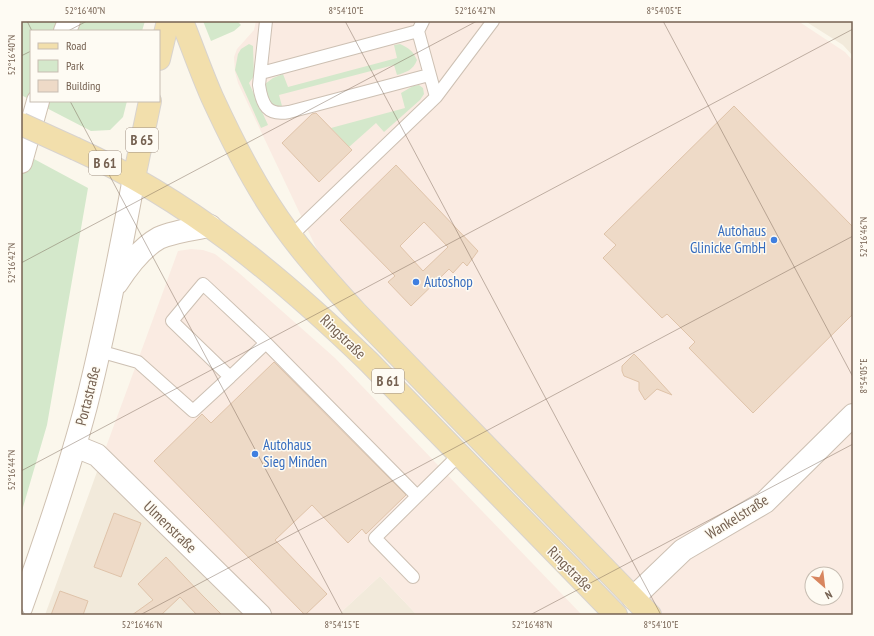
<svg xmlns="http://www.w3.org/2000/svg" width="874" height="636" viewBox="0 0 874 636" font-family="'PT Sans Narrow',sans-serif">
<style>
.residential{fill:#f2eadb}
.commercial{fill:#faebe2;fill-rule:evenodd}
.green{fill:#d4e8cb}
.building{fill:#eedac7;stroke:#dfc3a9;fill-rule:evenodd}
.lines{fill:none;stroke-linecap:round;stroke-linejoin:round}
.service-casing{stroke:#cdc0b3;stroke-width:14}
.minor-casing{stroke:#cdc0b3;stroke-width:24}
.secondary-casing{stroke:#cfc1b1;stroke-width:24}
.primary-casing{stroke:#d8d3ce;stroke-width:24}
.service{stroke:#fff;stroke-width:12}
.minor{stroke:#fff;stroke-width:22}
.secondary{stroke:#fff;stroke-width:22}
.primary{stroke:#f2dfac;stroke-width:22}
.primary-bridge-casing{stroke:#d8d3ce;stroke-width:24;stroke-linecap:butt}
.primary-bridge{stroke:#f2dfac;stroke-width:22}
.ticks{fill:none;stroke:#756151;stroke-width:1;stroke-opacity:0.45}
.shop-dot{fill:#3f7fe0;stroke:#fefbf3;stroke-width:1.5}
.labels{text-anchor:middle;stroke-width:3;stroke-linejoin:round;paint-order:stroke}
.shield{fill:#fefbf3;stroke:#9e8f82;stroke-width:1}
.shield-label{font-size:14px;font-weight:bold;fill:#756151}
.shop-label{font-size:15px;fill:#366cbe;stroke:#fefbf3;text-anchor:start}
.street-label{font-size:15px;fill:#756151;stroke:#fefbf3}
.neatline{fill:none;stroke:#756151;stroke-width:1.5}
.ticks-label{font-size:10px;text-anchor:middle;fill:#756151}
</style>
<rect width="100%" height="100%" fill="#fbf7ec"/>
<path class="residential" d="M805,21H853V56L843,45Z
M106,447L271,615H45Z
M380,576L417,615H338Z"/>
<path class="commercial" d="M256,21H798L845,52L853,61V615H662L321,258L238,83L235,72L234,57L237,49L254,30ZM812,574H836V598H812Z
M191,249L203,250L215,254L239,273L335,358L582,615H417L380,576L338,615H271L106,447L178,251Z"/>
<path class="green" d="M21,21H145L142,31H31V100L21,95Z
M203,21H237L241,25L234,31L211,41Z
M249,44L253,46L254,76L249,83L268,125L261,128L235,70L238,54L241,49Z
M400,44C409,48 413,51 417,60C413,70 407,72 397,75L394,65L279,95L282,106L278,108L270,103L265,91V84L273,78L283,74L288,87L397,58L394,45Z
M419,85L423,88L424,94L420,100L384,132L376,123L349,147L331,128L405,108L401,93L413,86Z
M33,101H127L123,117L110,130L91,131Z
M21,152L88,188L47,425L21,514Z"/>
<path class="building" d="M734,106L853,227V314L753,413L689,348L695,342L667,314L662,318L603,258L616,245L604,234Z
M316,113L352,150L319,182L282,143L312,114Z
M396,165L478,251L467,266L463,262L453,273L449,269L411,306L388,282L395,276L340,220ZM424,222L448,247L423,271L400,246Z
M634,354L640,360L672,395L657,389L645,400L639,390V382L624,376L622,371V366Z
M274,362L406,495L366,534L362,529L348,543L312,505L275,540L327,594L305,615L154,461L202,414L211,423Z
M114,513L141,523L121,577L94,567Z
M166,557L203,596L222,615H197L180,597L161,615H132L153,600L138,584Z
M60,591L88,601L83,615H51Z"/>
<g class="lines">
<g class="service-casing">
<path id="service" d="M266,21L259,85C262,105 267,116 289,112L429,75
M261,73L418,31
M436,97L493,21
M291,236L436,97L418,31L423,21
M99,351L138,362L193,411L230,377L172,321L203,284L266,343L417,496
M230,377L266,343
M413,577L375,538L459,455"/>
</g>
<g class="minor-casing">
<path id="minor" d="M75,446L97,455L260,615
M633,598L683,550L765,502L853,415"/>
</g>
<g class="secondary-casing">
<path id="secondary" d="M65,31L69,21
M21,162L38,101
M117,283C128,266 141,248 159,238C175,231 194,229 210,226
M21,608C45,541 68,474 86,406C105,331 120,254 134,178"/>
</g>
<g class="primary-casing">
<path id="primary" d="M182,21C192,46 201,72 212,97C229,134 248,172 270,206C295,245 325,278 356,312L650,615
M159,59L168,21
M76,149C189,200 281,277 369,362L616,615
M134,178L150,101"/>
</g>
<use href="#service" class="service"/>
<use href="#minor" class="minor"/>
<use href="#secondary" class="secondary"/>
<use href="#primary" class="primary"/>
<g class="primary-bridge-casing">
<path id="primary-bridge" d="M21,124L76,149"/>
</g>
<use href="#primary-bridge" class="primary-bridge"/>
</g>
<path class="ticks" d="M27,21L32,31M345,21L661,615M663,21L853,377M68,31L87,21M21,56L31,51M70,101L343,615M21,263L477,21M21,471L853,29M21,608L25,615M140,615L853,236M530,615L853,444"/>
<g class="shop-dot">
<circle cx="774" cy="240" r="4"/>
<circle cx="416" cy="282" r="4"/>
<circle cx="255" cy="454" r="4"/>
</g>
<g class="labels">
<g class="shield">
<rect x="126" y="128" width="32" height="24" rx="3"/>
<rect x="89" y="151" width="32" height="24" rx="3"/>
<rect x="372" y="369" width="32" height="24" rx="3"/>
</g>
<g class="shield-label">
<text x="142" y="145">B 65</text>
<text x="105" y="168">B 61</text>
<text x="388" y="386">B 61</text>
</g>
<g class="shop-label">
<text x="766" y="236" text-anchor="end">Autohaus<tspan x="766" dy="17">Glinicke GmbH</tspan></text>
<text x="424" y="287">Autoshop</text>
<text x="263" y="450">Autohaus<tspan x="263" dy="17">Sieg Minden</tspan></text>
</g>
<g class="street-label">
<text transform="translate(343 337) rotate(44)" y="5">Ringstraße</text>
<text transform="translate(88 396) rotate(-76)" y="5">Portastraße</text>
<text transform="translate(737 517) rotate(-32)" y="5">Wankelstraße</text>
<text transform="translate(170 527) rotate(44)" y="5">Ulmenstraße</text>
<text transform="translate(570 569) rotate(45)" y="5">Ringstraße</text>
</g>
</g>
<rect width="874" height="636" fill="none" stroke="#fefbf3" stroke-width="44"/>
<rect x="30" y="30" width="130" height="72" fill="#fefbf3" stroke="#c7bdb2"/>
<rect x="38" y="43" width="20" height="6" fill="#f2dfac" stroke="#c7bdb2"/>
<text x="66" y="50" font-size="12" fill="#756151">Road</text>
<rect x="38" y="60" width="20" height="12" fill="#d4e8cb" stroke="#c7bdb2"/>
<text x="66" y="70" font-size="12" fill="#756151">Park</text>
<rect x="38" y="80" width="20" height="12" fill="#eedac7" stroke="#c7bdb2"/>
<text x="66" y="90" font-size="12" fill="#756151">Building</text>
<g transform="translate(824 586) rotate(152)"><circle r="19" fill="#fefbf3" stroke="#c7bdb2"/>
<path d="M0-3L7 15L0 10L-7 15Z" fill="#d8865f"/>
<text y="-6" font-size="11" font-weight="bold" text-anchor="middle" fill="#756151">N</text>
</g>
<rect x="22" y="22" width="830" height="592" class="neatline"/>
<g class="ticks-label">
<text x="85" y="14">52°16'40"N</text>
<text x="346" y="14">8°54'10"E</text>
<text x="475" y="14">52°16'42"N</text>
<text x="664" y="14">8°54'05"E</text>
<text transform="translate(11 55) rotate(-90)" y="4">52°16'40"N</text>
<text transform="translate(863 237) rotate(-90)" y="4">52°16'46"N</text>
<text transform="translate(11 263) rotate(-90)" y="4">52°16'42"N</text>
<text transform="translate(863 376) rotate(-90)" y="4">8°54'05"E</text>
<text transform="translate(11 470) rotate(-90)" y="4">52°16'44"N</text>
<text x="142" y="628">52°16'46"N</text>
<text x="342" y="628">8°54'15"E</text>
<text x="532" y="628">52°16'48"N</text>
<text x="661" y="628">8°54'10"E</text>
</g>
</svg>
